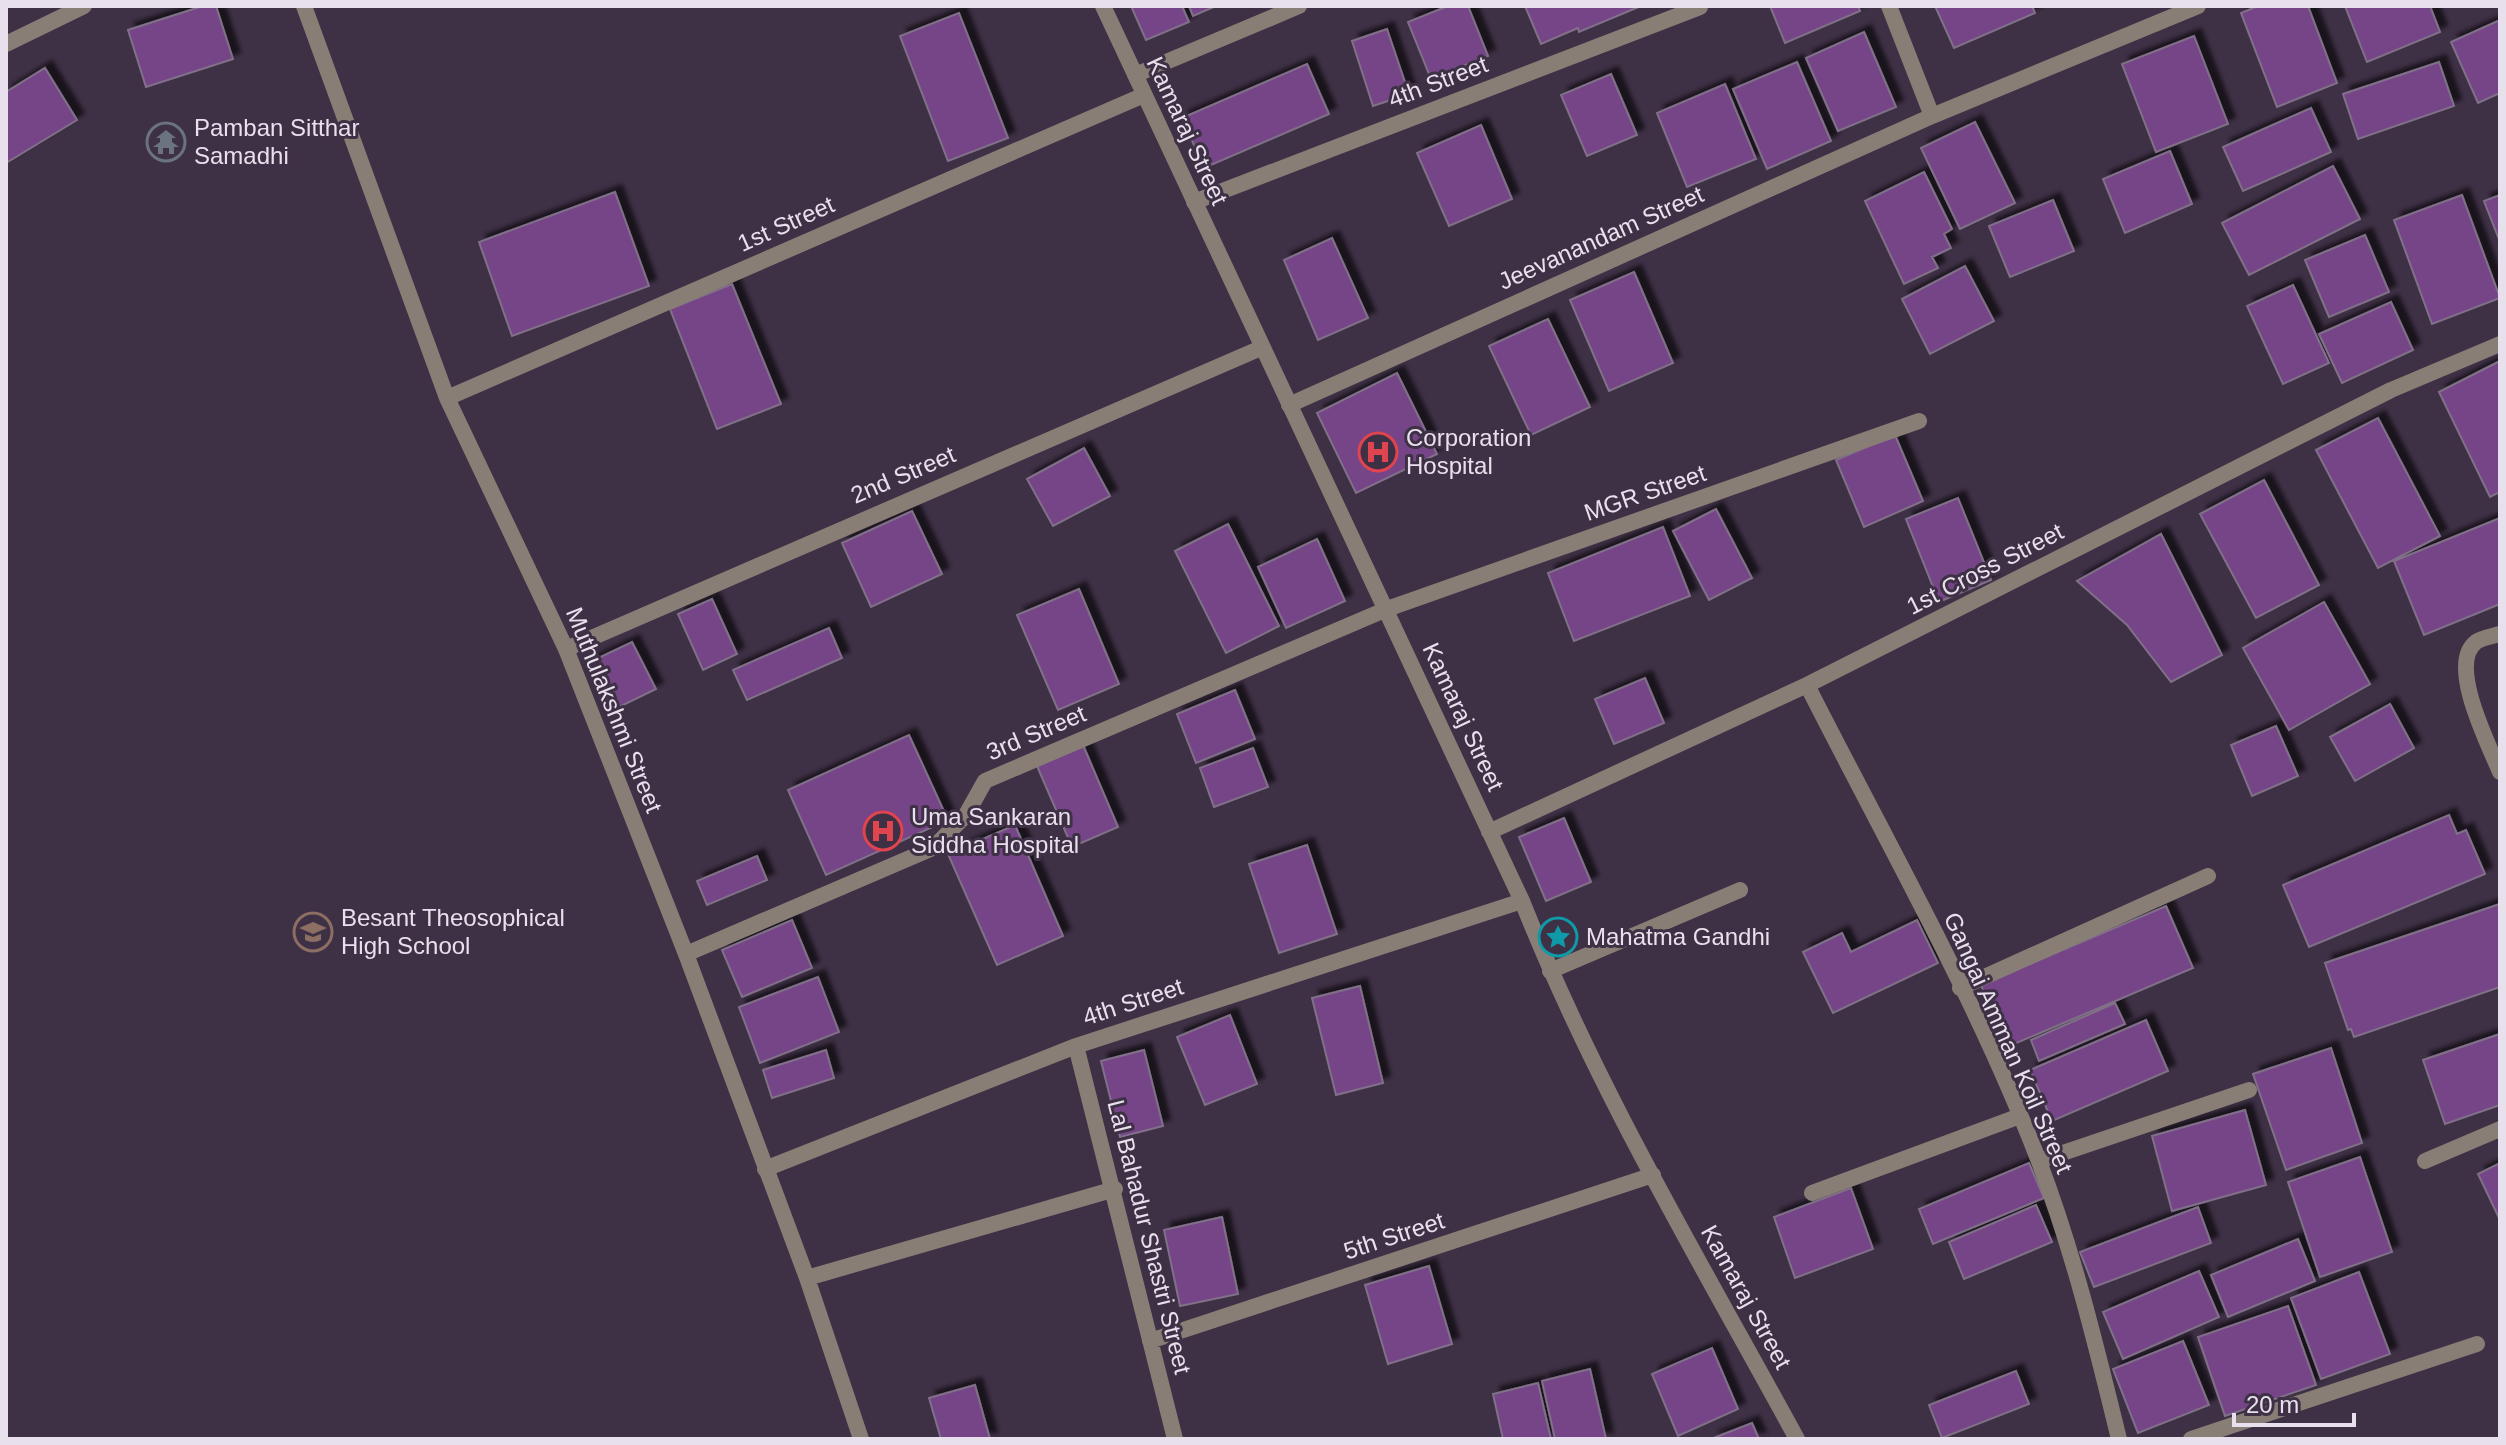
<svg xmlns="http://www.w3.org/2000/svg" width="2506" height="1445" viewBox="0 0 2506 1445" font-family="Arial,sans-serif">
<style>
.building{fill:#744588;stroke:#807088;stroke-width:2;filter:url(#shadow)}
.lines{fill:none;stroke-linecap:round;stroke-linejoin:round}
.service{stroke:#887e75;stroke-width:16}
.minor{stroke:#887e75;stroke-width:16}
.labels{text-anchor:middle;stroke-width:6;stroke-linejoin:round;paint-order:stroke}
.street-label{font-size:24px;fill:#e9e0ed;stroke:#3e3045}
.poi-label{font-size:24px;fill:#e9e0ed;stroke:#3e3045;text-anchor:start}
</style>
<defs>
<filter id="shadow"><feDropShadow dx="7" dy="-7" stdDeviation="2" flood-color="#0009"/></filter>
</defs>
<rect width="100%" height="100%" fill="#3e3045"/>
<path class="building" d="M203,6H216L233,59L146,87L128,30Z
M1131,6H1182L1189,22L1146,40Z
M1189,6H1216L1193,16Z
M1448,6H1468L1488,56L1431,79L1408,22Z
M1525,6H1641L1579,32L1578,28L1541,44Z
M1770,6H1858L1860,11L1785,43Z
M1935,6H2032L2035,13L1954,48Z
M2258,6H2308L2337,83L2277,107L2241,13Z
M2345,6H2430L2440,32L2367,62Z
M959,13L1008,138L948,161L900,36Z
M2500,20V93L2478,103L2451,42Z
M1387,29L1409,94L1373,106L1352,41Z
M1864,32L1896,107L1838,131L1806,58Z
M2194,36L2228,124L2156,152L2122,64Z
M1797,62L1831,141L1767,169L1733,89Z
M2439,62L2454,106L2358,139L2343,94Z
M1307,64L1329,114L1204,168L1182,118Z
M45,68L77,120L6,163V92Z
M1611,74L1637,135L1587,156L1561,95Z
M1725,84L1756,159L1687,187L1657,113Z
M2311,108L2331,152L2243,191L2223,147Z
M1975,122L2015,203L1960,229L1921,148Z
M1481,125L1512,199L1449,226L1417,153Z
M2170,151L2192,204L2125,233L2103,179Z
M2333,166L2360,219L2249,275L2222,223Z
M1924,172L1952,229L1944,234L1951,248L1932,257L1938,268L1904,284L1865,201Z
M615,192L649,286L512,336L479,242Z
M2462,195L2500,298L2432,324L2394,220Z
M2500,195V242L2484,201Z
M2053,200L2074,251L2010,277L1989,226Z
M2365,235L2389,292L2329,317L2305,260Z
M1332,238L1368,318L1318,340L1284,260Z
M1965,266L1994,321L1930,354L1902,299Z
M1634,272L1673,363L1609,391L1570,300Z
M732,284L781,404L717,429L670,309Z
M2293,285L2329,363L2283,384L2247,306Z
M2391,302L2413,350L2342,383L2319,334Z
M1548,319L1590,407L1531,435L1489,346Z
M2500,361V492L2490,497L2439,392Z
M1397,373L1437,454L1356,493L1317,413Z
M2378,418L2440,536L2378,568L2316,450Z
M1895,435L1923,501L1864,527L1836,460Z
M1084,448L1110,496L1053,526L1027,479Z
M2264,480L2319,585L2256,618L2200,514Z
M1958,498L1991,580L1939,602L1906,519Z
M1716,509L1752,578L1709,600L1673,531Z
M912,511L942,574L871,607L842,543Z
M2500,518V604L2424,635L2394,561Z
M1228,524L1279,626L1226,653L1175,551Z
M1663,527L1690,596L1574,641L1548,573Z
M2161,534L2222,655L2171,682L2127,625L2077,581Z
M1317,539L1345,601L1286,628L1258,567Z
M1079,589L1119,684L1058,710L1017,615Z
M712,599L737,654L703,670L678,614Z
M2324,602L2370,684L2289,730L2243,648Z
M829,628L842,658L747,700L733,670Z
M632,642L656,689L613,710L590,662Z
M1645,678L1664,723L1614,744L1595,699Z
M1235,690L1255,739L1196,763L1177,714Z
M2390,704L2414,748L2355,781L2330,737Z
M2276,726L2298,776L2252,796L2231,745Z
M909,735L948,820L826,875L788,790Z
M1083,745L1118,827L1072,847L1037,766Z
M1253,748L1268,787L1214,807L1200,768Z
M2449,815L2457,834L2466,830L2485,874L2309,947L2283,885Z
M1564,818L1591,882L1546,901L1519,837Z
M1015,825L1063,936L997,965L948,854Z
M1307,845L1337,934L1279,953L1249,864Z
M757,856L767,880L707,905L697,881Z
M2500,904V987L2354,1037L2351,1029L2348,1030L2325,963Z
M2166,906L2193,968L2007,1047L1981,985Z
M792,920L812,968L742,997L722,950Z
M1917,920L1938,963L1833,1013L1803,952L1842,933L1851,952Z
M818,977L839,1032L760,1063L739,1007Z
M1360,986L1383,1083L1336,1095L1312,998Z
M2115,1003L2125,1024L2039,1061L2031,1040Z
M1230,1015L1257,1084L1205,1105L1177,1037Z
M2146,1020L2168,1071L2052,1121L2030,1070Z
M2500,1034V1105L2445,1124L2423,1060Z
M2331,1048L2362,1143L2286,1170L2253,1074Z
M826,1050L834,1078L772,1098L763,1070Z
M1144,1050L1163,1126L1120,1137L1101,1061Z
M2245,1110L2266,1185L2172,1211L2152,1136Z
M2360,1157L2392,1252L2320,1277L2288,1182Z
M2029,1163L2044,1198L1933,1244L1919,1209Z
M2500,1163V1220L2478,1174Z
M1851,1188L1873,1249L1795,1278L1774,1217Z
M2036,1205L2052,1242L1964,1279L1949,1242Z
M2198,1207L2211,1243L2094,1287L2080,1252Z
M1222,1217L1238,1294L1180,1306L1164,1230Z
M2298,1239L2315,1281L2228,1317L2211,1275Z
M1429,1266L1452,1344L1388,1364L1365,1285Z
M2199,1271L2219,1317L2123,1359L2103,1312Z
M2359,1272L2390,1354L2321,1379L2291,1298Z
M2288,1306L2316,1385L2225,1416L2198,1337Z
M2183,1341L2209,1405L2138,1433L2113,1369Z
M1712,1348L1738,1409L1678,1436L1652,1374Z
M1590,1369L1606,1439H1555L1542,1381Z
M2016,1371L2029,1404L1942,1438L1929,1405Z
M1538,1383L1551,1439H1503L1493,1394Z
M975,1385L990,1439H941L929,1398Z
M1752,1423L1759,1439H1711Z"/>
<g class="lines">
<path class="service" d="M6,44L84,6
M1960,988L2208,876"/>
<path class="minor" d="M304,6L447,398L566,649L686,954L807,1278L861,1439
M1103,6L1522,901C1596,1088 1701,1263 1797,1439
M1889,6L1932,116
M1135,75L1299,6
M1194,202L1700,7
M447,398L1144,95
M1289,405L1932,116L2198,6
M2500,634C2493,636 2481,638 2476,642C2447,664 2489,745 2500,772
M566,649L1261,348
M1807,685C1886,841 1975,996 2038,1159C2073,1250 2096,1345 2119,1439
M1489,832L1807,685L2391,390L2500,344
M686,954L933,848L966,815L985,781L1387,609L1919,421
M1550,971L1740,890
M1076,1046L1175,1439
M2039,1161L2249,1090
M2425,1161L2500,1129
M765,1169L1076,1046L1522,901
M1812,1193L2020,1116
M807,1278L1115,1189
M1150,1341L1653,1175
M2191,1439L2477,1344"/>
</g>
<defs>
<g id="temple-ring" transform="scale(2)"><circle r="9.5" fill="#3e3045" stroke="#6b7280" stroke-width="1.5"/><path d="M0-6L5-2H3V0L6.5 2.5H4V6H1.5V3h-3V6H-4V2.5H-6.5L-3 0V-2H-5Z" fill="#6b7280"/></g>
<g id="hospital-ring" transform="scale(2)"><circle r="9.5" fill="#3e3045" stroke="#e0444e" stroke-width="1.5"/><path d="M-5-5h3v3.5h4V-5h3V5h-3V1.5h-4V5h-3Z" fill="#e0444e"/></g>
<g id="school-ring" transform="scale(2)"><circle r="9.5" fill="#3e3045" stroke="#8d6e63" stroke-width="1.5"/><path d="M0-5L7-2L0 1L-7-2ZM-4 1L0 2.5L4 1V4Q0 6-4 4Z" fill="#8d6e63"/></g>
<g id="sight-ring" transform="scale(2)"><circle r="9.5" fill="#3e3045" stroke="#0f9aa8" stroke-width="1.5"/><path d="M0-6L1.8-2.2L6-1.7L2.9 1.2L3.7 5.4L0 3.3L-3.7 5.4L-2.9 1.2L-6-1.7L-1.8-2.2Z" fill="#0f9aa8"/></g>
</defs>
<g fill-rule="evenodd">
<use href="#temple-ring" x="166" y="142"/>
<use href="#hospital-ring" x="1378" y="452"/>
<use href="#hospital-ring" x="883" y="831"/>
<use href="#school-ring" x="313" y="932"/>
<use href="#sight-ring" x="1558" y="937"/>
</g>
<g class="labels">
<g class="street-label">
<text transform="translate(1438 82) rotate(-21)" y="8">4th Street</text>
<text transform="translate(1187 131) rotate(65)" y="8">Kamaraj Street</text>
<text transform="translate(786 224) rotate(-24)" y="8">1st Street</text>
<text transform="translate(1601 238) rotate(-24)" y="8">Jeevanandam Street</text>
<text transform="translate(903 475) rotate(-23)" y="8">2nd Street</text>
<text transform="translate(1645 493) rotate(-19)" y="8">MGR Street</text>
<text transform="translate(1985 569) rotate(-27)" y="8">1st Cross Street</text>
<text transform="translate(614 710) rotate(68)" y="8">Muthulakshmi Street</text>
<text transform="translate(1463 717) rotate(65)" y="8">Kamaraj Street</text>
<text transform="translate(1036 733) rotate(-23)" y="8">3rd Street</text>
<text transform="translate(1133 1002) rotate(-18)" y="8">4th Street</text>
<text transform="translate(2008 1043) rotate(66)" y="8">Gangai Amman Koil Street</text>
<text transform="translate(1394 1236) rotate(-18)" y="8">5th Street</text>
<text transform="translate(1149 1237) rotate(76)" y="8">Lal Bahadur Shastri Street</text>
<text transform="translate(1746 1297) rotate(61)" y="8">Kamaraj Street</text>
</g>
<g class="poi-label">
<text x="194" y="136">Pamban Sitthar<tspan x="194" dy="28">Samadhi</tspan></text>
<text x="1406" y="446">Corporation<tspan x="1406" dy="28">Hospital</tspan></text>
<text x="911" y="825">Uma Sankaran<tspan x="911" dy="28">Siddha Hospital</tspan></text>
<text x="341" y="926">Besant Theosophical<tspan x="341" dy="28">High School</tspan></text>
<text x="1586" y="945">Mahatma Gandhi</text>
</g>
</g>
<rect width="2506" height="1445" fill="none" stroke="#e9e0ed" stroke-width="16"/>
<path d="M2234 1413v12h120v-12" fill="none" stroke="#e9e0ed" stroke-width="4"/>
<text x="2246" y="1413" font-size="24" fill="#e9e0ed" stroke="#3e3045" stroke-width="6" paint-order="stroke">20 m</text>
</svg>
